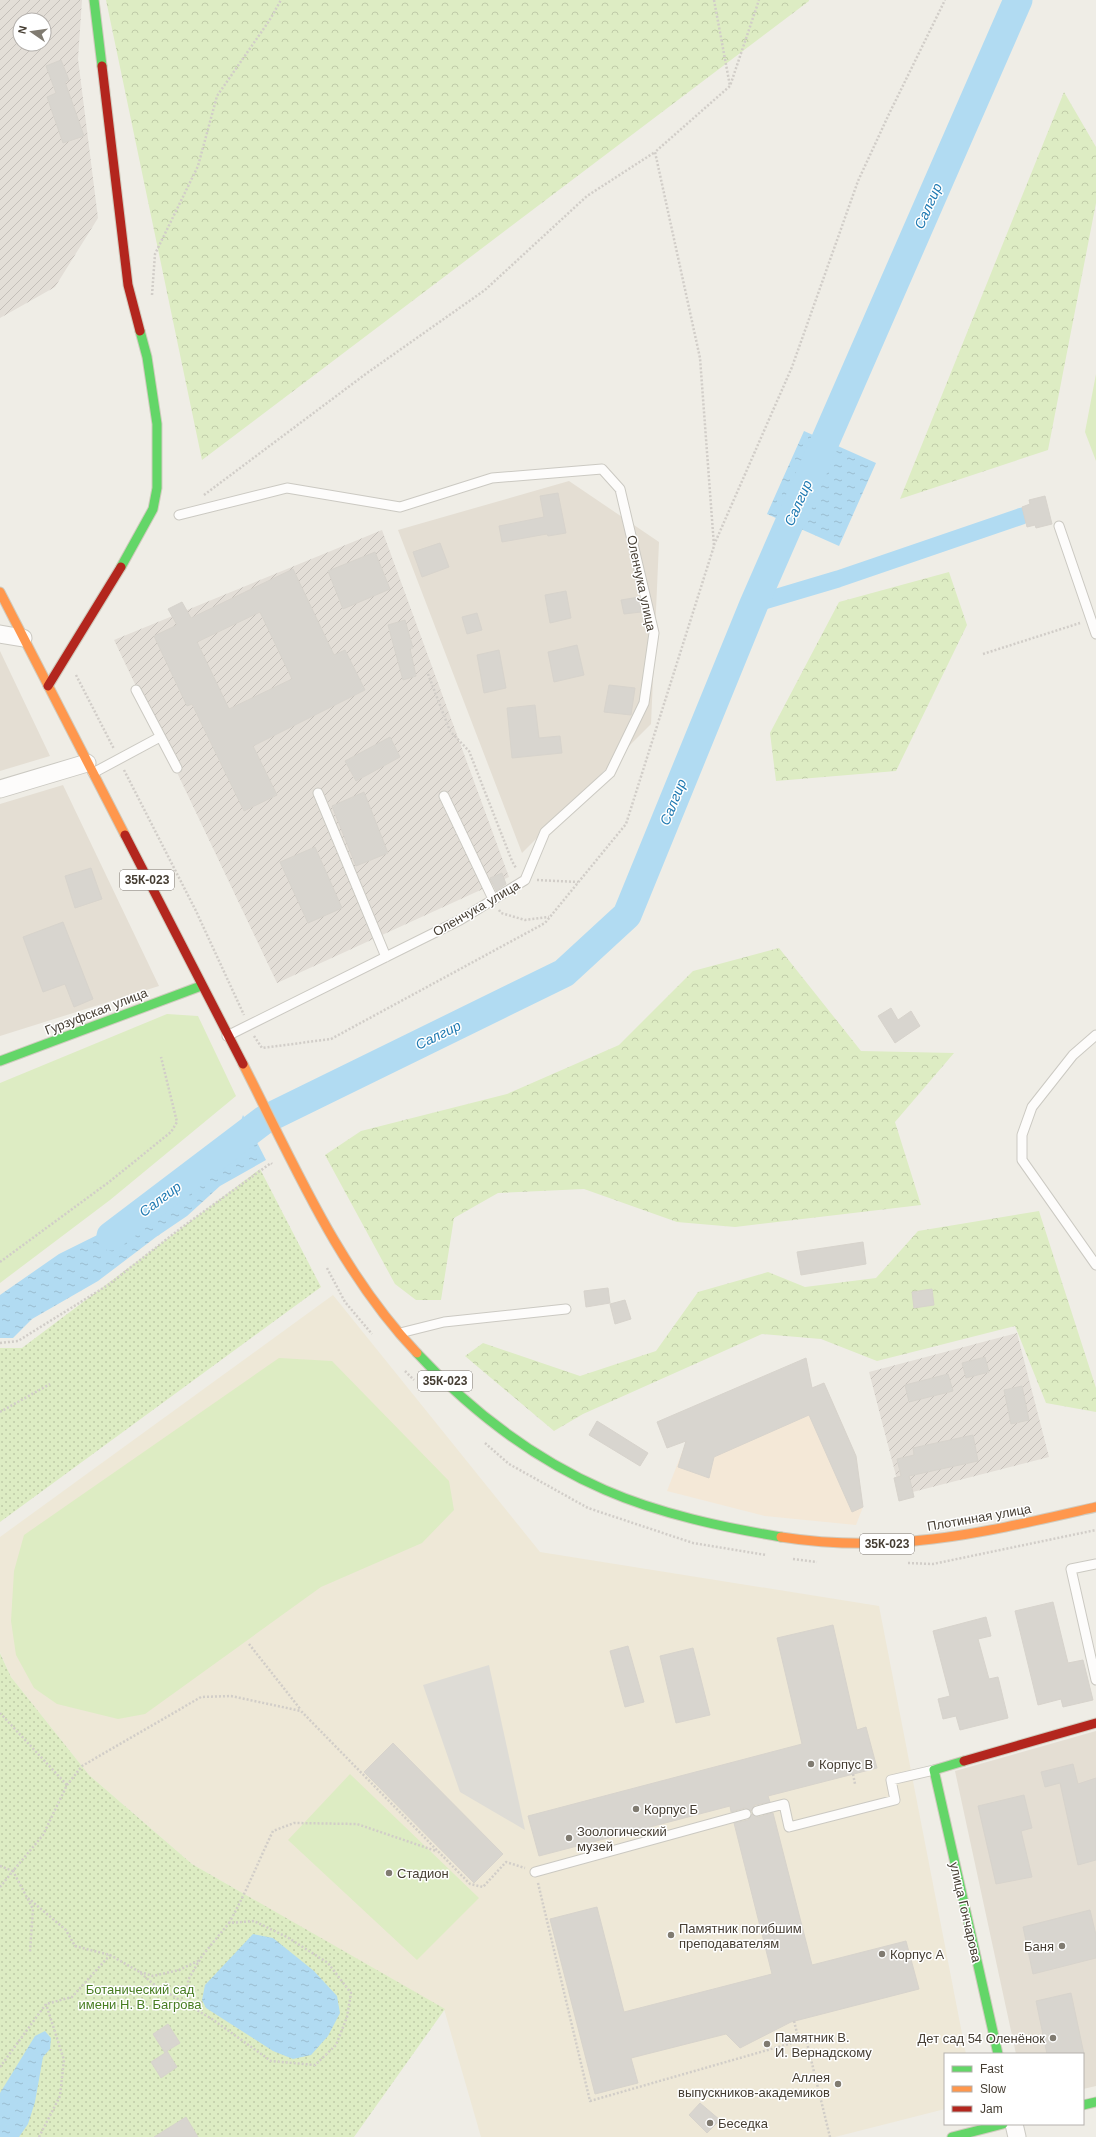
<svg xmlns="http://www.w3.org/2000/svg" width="1096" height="2137" viewBox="0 0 1096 2137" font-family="Helvetica,sans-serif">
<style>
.residential{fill:#e4ded3}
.commercial{fill:#f4e8d7}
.industrial{fill:url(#industrial-furrows);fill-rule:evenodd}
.education{fill:#eee8d7}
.green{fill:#ddecc3}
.forest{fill:url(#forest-crowns)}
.garden{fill:url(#garden-dots)}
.parking{fill:#dedcd6}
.water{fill:url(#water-ripples)}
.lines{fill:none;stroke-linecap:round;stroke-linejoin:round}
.canal{stroke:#b1dbf2;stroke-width:17}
.river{stroke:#b1dbf2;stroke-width:29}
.building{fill:#d8d5cf;stroke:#d7d3cc;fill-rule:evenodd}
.lane-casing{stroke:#cbc9c2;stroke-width:11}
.street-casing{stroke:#cbc9c2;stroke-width:19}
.fast-casing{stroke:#d0cbbe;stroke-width:11}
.slow-casing{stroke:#d0cbbe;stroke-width:11}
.jam-casing{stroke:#d0cbbe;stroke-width:11}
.path{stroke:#d1cdc8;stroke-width:2.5;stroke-dasharray:2 2;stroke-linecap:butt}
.lane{stroke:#fdfcfb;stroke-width:9}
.street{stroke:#fdfcfb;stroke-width:17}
.fast{stroke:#63d668;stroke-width:9}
.slow{stroke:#ff974d;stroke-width:9}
.jam{stroke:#b3261e;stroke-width:9}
.poi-dot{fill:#807b71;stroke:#fff;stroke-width:1.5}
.labels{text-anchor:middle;stroke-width:3;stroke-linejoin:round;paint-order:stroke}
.shield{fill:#fff;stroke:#7d7770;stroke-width:1}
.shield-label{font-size:12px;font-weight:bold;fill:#453d32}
.street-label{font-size:13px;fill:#453d32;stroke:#fff}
.poi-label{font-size:13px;fill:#453d32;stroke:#fff;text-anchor:start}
.park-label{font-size:13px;fill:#467c20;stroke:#fff}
.water-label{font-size:14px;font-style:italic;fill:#207ab2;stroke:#fff}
</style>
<defs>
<pattern id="industrial-furrows" width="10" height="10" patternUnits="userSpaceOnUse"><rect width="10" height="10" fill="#e3ded7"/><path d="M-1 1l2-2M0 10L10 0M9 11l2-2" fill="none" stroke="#c4bfb9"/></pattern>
<pattern id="forest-crowns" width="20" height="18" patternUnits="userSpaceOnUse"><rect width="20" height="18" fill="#ddecc3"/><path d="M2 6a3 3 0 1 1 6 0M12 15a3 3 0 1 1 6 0" fill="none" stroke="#bfcba8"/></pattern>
<pattern id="garden-dots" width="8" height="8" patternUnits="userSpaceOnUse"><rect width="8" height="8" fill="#ddecc3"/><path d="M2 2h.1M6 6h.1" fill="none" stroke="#bfcba8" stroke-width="1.8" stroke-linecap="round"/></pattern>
<pattern id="water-ripples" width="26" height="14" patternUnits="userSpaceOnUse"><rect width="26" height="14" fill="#b1dbf2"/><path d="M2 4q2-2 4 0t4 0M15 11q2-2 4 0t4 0" fill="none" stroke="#9abdd0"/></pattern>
</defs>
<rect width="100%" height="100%" fill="#efede6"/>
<path class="residential" d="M569,481L659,542L651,724L522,853L398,530Z
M0,651L50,756L0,771Z
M63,785L159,986L0,1036V804Z
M1096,1731V2086L1083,2089V2054H1016L955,1771Z"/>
<path class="commercial" d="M824,1383L856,1456L863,1507L856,1525L765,1516L667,1491L686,1442Z"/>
<path class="industrial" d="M0,0H82L78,59L98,218L55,287L0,318ZM20,20H44V44H20Z
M382,530L509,877L277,983L114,640Z
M1017,1333L1049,1457L901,1495L869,1372Z"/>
<path class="education" d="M333,1295L540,1552L879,1606L966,2054H945V2109L835,2137H481L444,2009L192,1864L89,1775L11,1677L0,1652V1537Z"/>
<path class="green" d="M1096,374V461L1085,432Z
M167,1014L198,1016L236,1096L110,1200L0,1283V1083Z
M279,1358L332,1361L449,1481L454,1510L422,1543L321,1587L145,1714L118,1719L57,1704L34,1688L16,1655L11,1621L14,1571L24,1535Z
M350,1774L479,1898L417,1960L288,1840Z"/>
<path class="forest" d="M106,0H809V1L202,460Z
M1064,92L1096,147V203L1048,450L900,499Z
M949,572L967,625L896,771L776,781L770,733L839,602Z
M779,948L861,1051L954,1053L895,1122L921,1205L735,1227L677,1222L584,1189L498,1193L454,1218L441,1300H416L395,1284L325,1155L361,1131L507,1094L619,1045L693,971Z
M1039,1211L1096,1388V1412L1046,1403L1015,1326L877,1361L821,1339L762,1334L583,1414L554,1431L465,1356L483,1343L580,1376L656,1351L698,1292L768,1272L805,1287L876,1278L918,1231Z"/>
<path class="garden" d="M260,1169L321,1287L0,1522V1348H22Z
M0,1653L11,1677L89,1775L192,1864L445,2009L354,2137H0Z"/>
<path class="parking" d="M489,1665L525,1830L460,1792L423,1685Z"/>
<path class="water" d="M804,431L876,463L839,546L767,514Z
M243,1115L266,1160L220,1186L187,1216L156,1237L98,1281L32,1319L13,1338H0V1295L59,1254L190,1189L233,1145Z
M253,1934L273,1938L314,1971L337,1996L340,2013L328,2036L311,2055L293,2059L273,2051L206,2008L202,2000L205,1985Z
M45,2031L51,2038L50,2049L43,2057L35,2102L28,2124L19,2137H0V2093L35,2036Z"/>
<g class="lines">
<path class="canal" d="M754,604L838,579L1022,516"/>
<path class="river" d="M111,1236L264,1120L564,973L627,915L754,604L1018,0"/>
</g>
<path class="building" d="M61,60L69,80L65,82L84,136L63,143L47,97L56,93L46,66Z
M558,493L566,533L548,536L547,534L502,542L499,526L544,517L540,496Z
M1045,496L1052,524L1036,528L1035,525L1027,527L1022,507L1030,504L1029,500Z
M440,543L449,567L422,577L413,552Z
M375,552L390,589L343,609L328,571Z
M293,569L334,655L345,650L365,690L253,746L277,795L244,811L192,704L187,706L154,636L177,625L168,609L182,602L191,618ZM260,612L292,679L229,709L197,642Z
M566,591L571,618L550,623L545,595Z
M639,597L641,612L624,614L621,600Z
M477,613L482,630L467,634L462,617Z
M405,620L413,648L410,649L416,676L403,680L388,625Z
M577,645L584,675L554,682L548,652Z
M499,650L506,688L484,693L477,655Z
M609,685L635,688L631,715L604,712Z
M535,705L539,738L560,736L562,753L512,758L507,708Z
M390,737L400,757L356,781L345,761Z
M364,792L388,853L356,866L332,806Z
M315,847L342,908L308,923L280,862Z
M91,868L102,899L75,908L65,876Z
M502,873L506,884L496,891L490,878Z
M63,922L93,999L74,1007L65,984L43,992L23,937Z
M891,1008L898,1020L911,1011L920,1026L895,1043L878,1016Z
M863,1242L866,1264L801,1275L797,1252Z
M608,1288L610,1303L586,1307L584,1291Z
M932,1289L934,1305L914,1308L912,1292Z
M625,1300L631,1319L615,1324L610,1304Z
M985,1357L989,1372L966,1378L962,1363Z
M806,1358L812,1388L824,1383L856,1456L863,1507L852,1512L809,1415L714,1457L709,1478L678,1467L686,1441L667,1448L657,1422Z
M948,1374L953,1391L909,1402L905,1385Z
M1022,1386L1029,1420L1011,1424L1004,1390Z
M597,1421L648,1453L640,1466L589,1435Z
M973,1435L978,1461L909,1476L914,1497L899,1501L894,1478L901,1476L897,1459L914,1455L913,1448Z
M1053,1602L1068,1663L1083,1660L1093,1700L1063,1707L1061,1699L1038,1705L1015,1611Z
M986,1617L991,1636L978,1639L989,1679L998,1677L1008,1718L960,1730L956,1716L943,1719L938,1699L950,1696L933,1631Z
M833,1625L857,1730L866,1727L877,1768L768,1796L770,1802L755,1805L751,1811L745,1808L731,1812L730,1806L539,1856L528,1816L802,1744L777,1638Z
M628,1646L644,1702L625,1707L610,1651Z
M693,1648L710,1715L676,1723L660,1656Z
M393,1743L503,1854L474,1883L364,1772Z
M1073,1764L1078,1784L1096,1778V1860L1078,1865L1060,1783L1045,1787L1041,1772Z
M1024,1795L1032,1828L1021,1831L1032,1877L996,1884L978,1806Z
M773,1813L812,1965L906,1941L919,1989L791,2022L740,2048L726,2034L631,2058L638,2083L595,2094L550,1919L597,1907L624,2012L772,1974L734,1823L748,1820L752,1814L758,1817Z
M1090,1910L1096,1935V1958L1033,1974L1023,1927Z
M1071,1993L1084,2054H1047L1036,2001Z
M168,2024L180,2043L167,2051L177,2067L161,2078L151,2062L165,2053L153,2034Z
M700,2103L720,2120L707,2133L689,2115Z
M186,2117L198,2137H154Z"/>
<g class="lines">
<g class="lane-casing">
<path id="lane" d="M179,515L287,488L400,507L492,478L602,469L620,489L654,633L644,703L610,773L545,832L525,880L460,920L227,1036
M1059,526L1096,634
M136,690L177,768
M93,773L160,737
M318,793L386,957
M444,796L493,899
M1096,1035L1073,1055L1032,1107L1022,1135V1160L1096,1265
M400,1333L444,1322L566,1309
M1096,1564L1071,1569L1096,1680
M757,1811L784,1804L789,1827L895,1800L891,1780L934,1770
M535,1872L746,1814"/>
</g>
<g class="street-casing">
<path id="street" d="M0,634L23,638
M0,789L87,763
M1014,2124L1017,2137"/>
</g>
<g class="fast-casing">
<path id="fast" d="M94,0L102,66
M121,567L153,509L157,488V424L147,357L140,331
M0,1061L201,986
M417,1353C470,1410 534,1459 605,1490C660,1514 722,1527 781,1537
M964,1761L934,1770L998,2054
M1083,2105L1096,2102
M952,2137L1003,2124"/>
</g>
<g class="slow-casing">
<path id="slow" d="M0,592L125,835
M243,1064C294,1164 339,1271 417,1353
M781,1537C895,1555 986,1532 1096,1507"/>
</g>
<g class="jam-casing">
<path id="jam" d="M102,66L128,285L140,331
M48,686L121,567
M125,835L243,1064
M964,1761L1096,1723"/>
</g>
<path class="path" d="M714,0L730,86
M152,295L155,254L198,166L217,96L269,21L281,0
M204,495L367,373L485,290L587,196L655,152
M714,545L792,367L858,181L889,114L945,0
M983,654L1080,623
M428,674L450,731L469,751L512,861L516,868
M76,675L114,749
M124,770L196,911L244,1015
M537,880L578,882
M499,910L501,913L525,920L549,917
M254,1036L262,1048L331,1039L545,923L626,824L714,546L700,358L655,152L730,86L759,0
M0,1262L109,1182L171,1132L177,1122L161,1057
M327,1268L345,1302L372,1334
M0,1343L18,1341L108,1285L181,1228L271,1163L272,1164
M405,1371L414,1380
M0,1412L50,1384
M485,1443L509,1464L588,1508L693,1543L766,1555
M793,1559L817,1562
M908,1563L933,1564L1096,1530
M249,1644L301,1710
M0,1713L67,1785
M853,1774L855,1784
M0,1866L13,1871L43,1835L67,1785L82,1766L201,1697L231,1696L301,1711L470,1884L483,1887L506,1862L525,1868
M538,1883L590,2101L806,2039L830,2137
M0,1887L13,1871L33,1909L30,1952
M28,1898L66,1930L75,1946L110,1955L138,1971L156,1986L212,2019L271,2061L315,2065L336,2045L347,2017L351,1993L328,1963L287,1937L254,1921L229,1923L202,1956L188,1980V2005
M229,1923C246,1893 258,1862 273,1831L294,1823L357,1824L436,1851
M140,1972L153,1976L179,1970L198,1961
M794,2021L799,2041
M0,2067L46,2004L72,1997L110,1955
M39,2137L60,2096L64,2060L46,2004"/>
<use href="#lane" class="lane"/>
<use href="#street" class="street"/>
<use href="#fast" class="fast"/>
<use href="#slow" class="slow"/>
<use href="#jam" class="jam"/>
</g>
<g class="poi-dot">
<circle cx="811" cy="1764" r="4"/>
<circle cx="636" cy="1809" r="4"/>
<circle cx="569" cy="1838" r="4"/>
<circle cx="389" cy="1873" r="4"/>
<circle cx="671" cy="1935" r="4"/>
<circle cx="1062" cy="1946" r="4"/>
<circle cx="882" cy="1954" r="4"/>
<circle cx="1053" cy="2038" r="4"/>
<circle cx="767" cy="2044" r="4"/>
<circle cx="838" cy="2084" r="4"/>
<circle cx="710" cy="2123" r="4"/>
</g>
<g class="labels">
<g class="shield">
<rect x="120" y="870" width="54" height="20" rx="3"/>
<rect x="418" y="1371" width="54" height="20" rx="3"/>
<rect x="860" y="1534" width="54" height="20" rx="3"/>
</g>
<g class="shield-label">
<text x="147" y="884">35К-023</text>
<text x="445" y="1385">35К-023</text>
<text x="887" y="1548">35К-023</text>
</g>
<g class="street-label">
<text transform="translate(642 583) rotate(78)" y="5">Оленчука улица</text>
<text transform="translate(476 908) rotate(-30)" y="5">Оленчука улица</text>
<text transform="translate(96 1011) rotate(-21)" y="5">Гурзуфская улица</text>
<text transform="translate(979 1517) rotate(-10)" y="5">Плотинная улица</text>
<text transform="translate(966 1912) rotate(77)" y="5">улица Гончарова</text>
</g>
<g class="poi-label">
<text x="819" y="1769">Корпус В</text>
<text x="644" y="1814">Корпус Б</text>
<text x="577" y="1836">Зоологический<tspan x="577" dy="15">музей</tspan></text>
<text x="397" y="1878">Стадион</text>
<text x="679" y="1933">Памятник погибшим<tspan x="679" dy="15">преподавателям</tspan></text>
<text x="1054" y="1951" text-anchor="end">Баня</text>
<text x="890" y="1959">Корпус А</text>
<text x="775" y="2042">Памятник В.<tspan x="775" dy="15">И. Вернадскому</tspan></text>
<text x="1045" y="2043" text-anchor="end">Дет сад 54 Оленёнок</text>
<text x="830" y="2082" text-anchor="end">Аллея<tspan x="830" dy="15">выпускников-академиков</tspan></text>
<text x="718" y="2128">Беседка</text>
</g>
<g class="park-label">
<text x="140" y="1994">Ботанический сад<tspan x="140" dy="15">имени Н. В. Багрова</tspan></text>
</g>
<g class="water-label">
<text transform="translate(928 206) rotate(-66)" y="5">Салгир</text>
<text transform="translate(798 503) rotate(-66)" y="5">Салгир</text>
<text transform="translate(673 802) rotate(-68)" y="5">Салгир</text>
<text transform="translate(438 1035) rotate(-26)" y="5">Салгир</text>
<text transform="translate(160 1199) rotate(-37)" y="5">Салгир</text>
</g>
</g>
<rect x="944" y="2053" width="140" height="72" fill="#ffffff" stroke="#b5b1ad"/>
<rect x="952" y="2066" width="20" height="6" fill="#63d668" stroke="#b5b1ad"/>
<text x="980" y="2073" font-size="12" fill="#453d32">Fast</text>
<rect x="952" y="2086" width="20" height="6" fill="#ff974d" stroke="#b5b1ad"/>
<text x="980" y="2093" font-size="12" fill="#453d32">Slow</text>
<rect x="952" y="2106" width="20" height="6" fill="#b3261e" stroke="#b5b1ad"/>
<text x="980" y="2113" font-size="12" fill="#453d32">Jam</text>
<g transform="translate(32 32) rotate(283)"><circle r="19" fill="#ffffff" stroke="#b5b1ad"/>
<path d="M0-3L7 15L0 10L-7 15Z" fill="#807b71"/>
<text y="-6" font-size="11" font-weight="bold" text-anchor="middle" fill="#453d32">N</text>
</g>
</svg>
